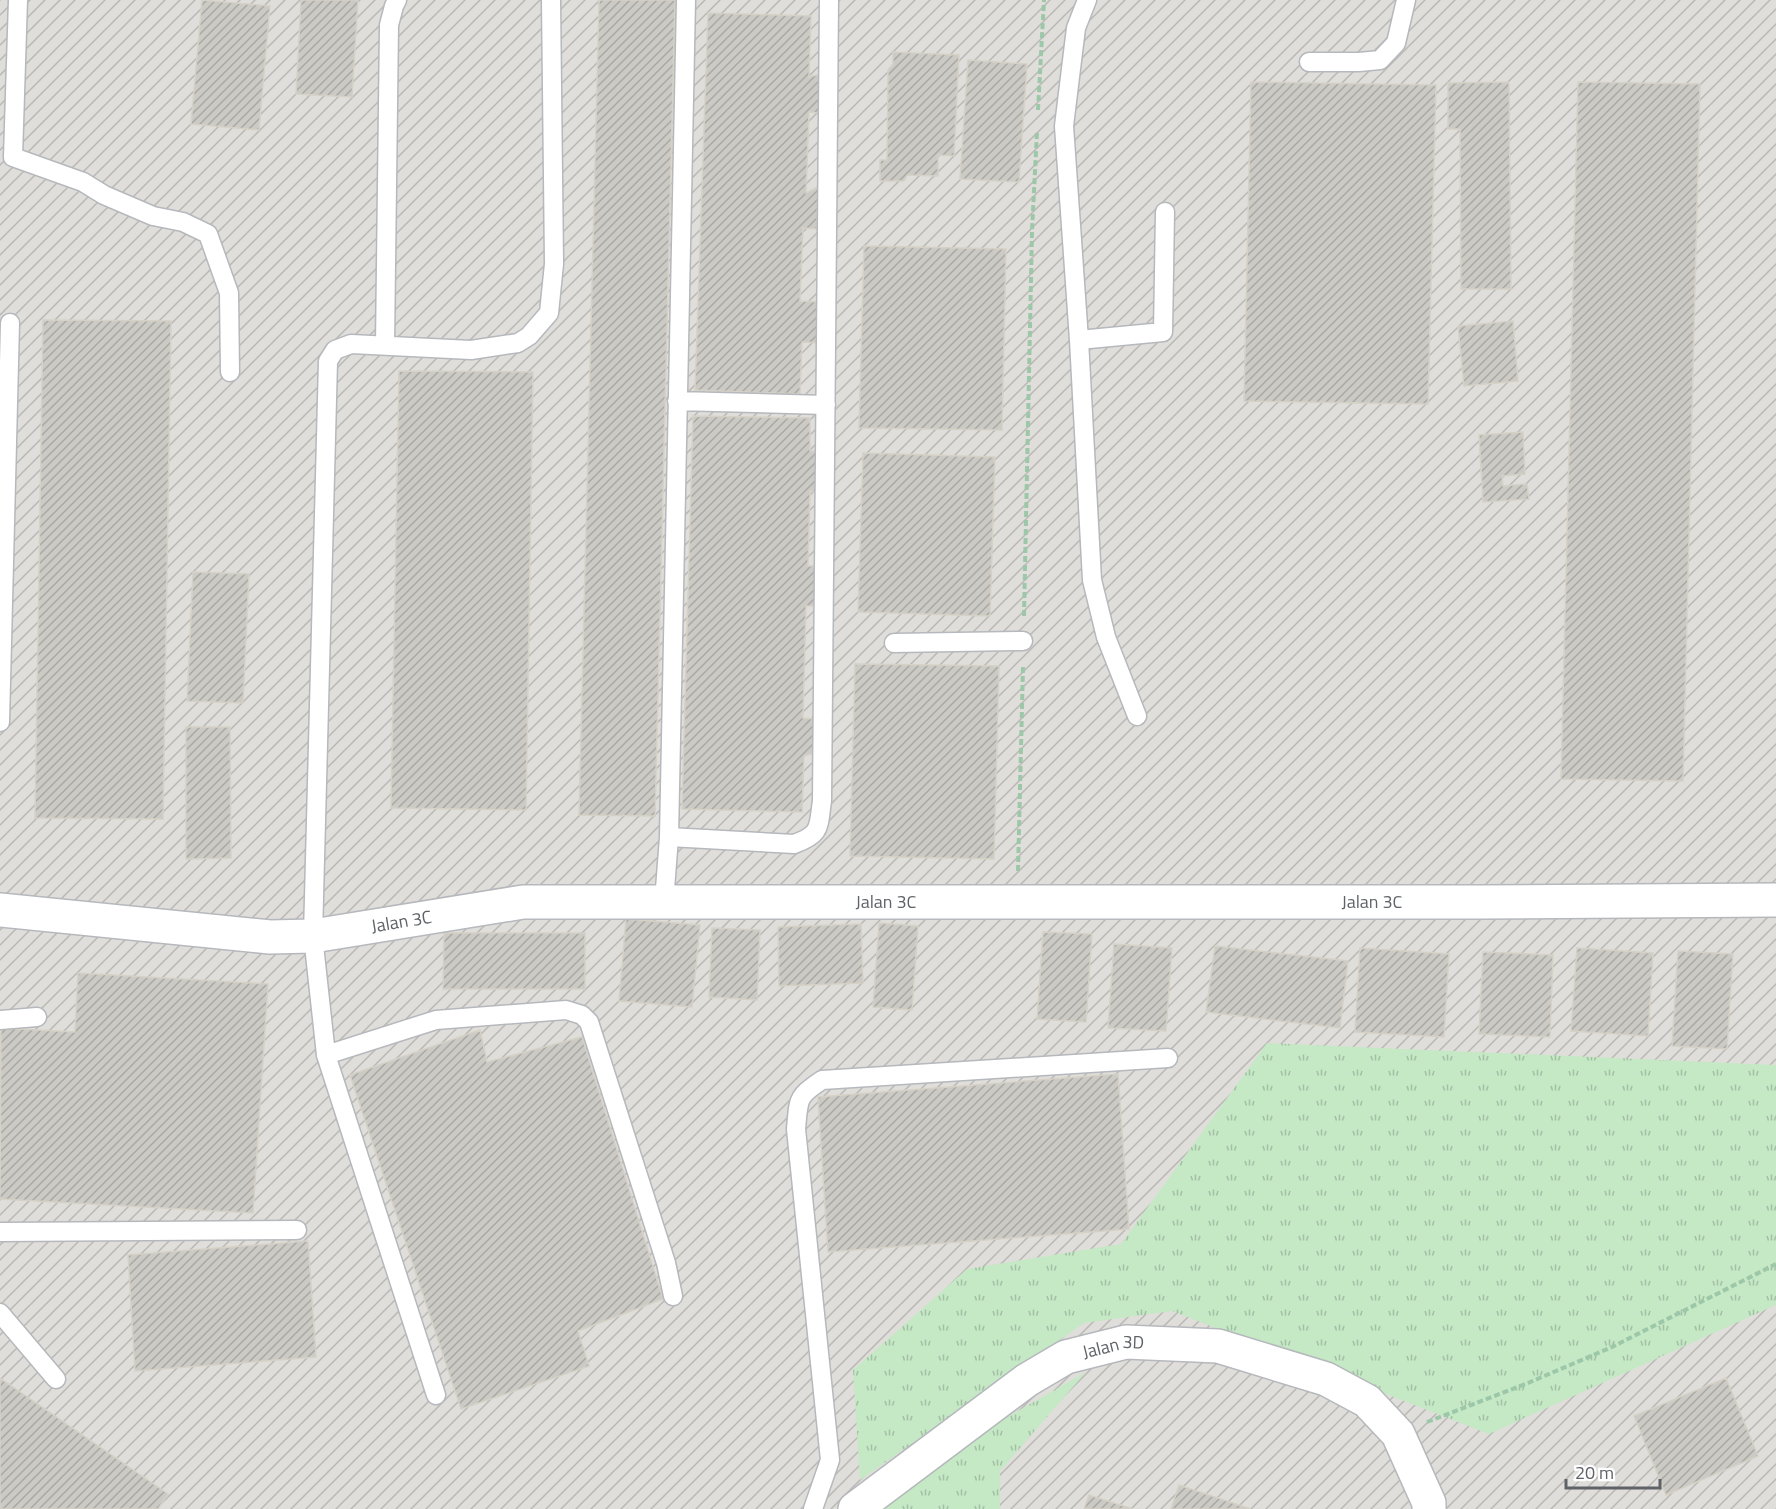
<svg xmlns="http://www.w3.org/2000/svg" width="1776" height="1509" viewBox="0 0 1776 1509" font-family="'Titillium Web',sans-serif">
<style>
.industrial{fill:url(#industrial-furrows)}
.grass{fill:url(#grass-tufts)}
.building{fill:url(#building-hatch);stroke:#d6d1c6;stroke-width:1.5}
.lines{fill:none;stroke-linecap:round;stroke-linejoin:round}
.service-casing{stroke:#b5b8bc;stroke-width:21}
.minor-casing{stroke:#b5b8bc;stroke-width:36}
.path{stroke:#9cc7a9;stroke-width:4;stroke-dasharray:6 3;stroke-linecap:butt}
.service{stroke:#fff;stroke-width:18}
.minor{stroke:#fff;stroke-width:33}
.labels{text-anchor:middle;stroke-width:4.5;stroke-linejoin:round;paint-order:stroke}
.street-label{font-size:18px;fill:#5f6368;stroke:#fff}
</style>
<defs>
<pattern id="industrial-furrows" width="10" height="10" patternUnits="userSpaceOnUse" patternTransform="scale(1.5)"><rect width="10" height="10" fill="#e0deda"/><path d="M-1 1l2-2M0 10L10 0M9 11l2-2" fill="none" stroke="#b9b8b5"/></pattern>
<pattern id="grass-tufts" width="24" height="20" patternUnits="userSpaceOnUse" patternTransform="scale(1.5)"><rect width="24" height="20" fill="#c5e8c5"/><path d="M3 7l-1-3M5 7V3M7 7l1-3M15 17l-1-3M17 17v-4M19 17l1-3" fill="none" stroke="#a3c0a4"/></pattern>
<pattern id="building-hatch" width="6" height="6" patternUnits="userSpaceOnUse" patternTransform="scale(1.5)"><rect width="6" height="6" fill="#cccac5"/><path d="M-1 1l2-2M0 6l6-6M5 7l2-2" fill="none" stroke="#a9a8a4"/></pattern>
</defs>
<rect width="100%" height="100%" fill="#f1efe8"/>
<path class="industrial" d="M0,0H1776V1509H0Z"/>
<path class="grass" d="M1267,1043L1776,1065V1305L1489,1434L1172,1311L1084,1323L860,1480L853,1370L967,1269L1121,1244Z
M1086,1372L1000,1471V1509H874L986,1429Z"/>
<path class="building" d="M202,0L270,6L259,130L191,124Z
M301,0H358L352,97L296,94Z
M599,0H675L655,816L579,815Z
M708,13L811,16L809,77L821,74L820,113L809,112L806,193L818,187L817,229L803,228L800,301L822,302L820,343L802,342L800,394L695,390Z
M893,52L959,55L954,156L938,155V176L907,175L904,181H880V160H887L888,70L893,64Z
M968,60L1027,64L1019,182L960,179Z
M1251,82L1436,85L1428,404L1244,401Z
M1509,82L1511,289H1461L1460,129H1448V83Z
M1578,82L1700,84L1683,781L1561,779Z
M864,246L1006,249L1002,430L859,428Z
M43,320L171,321L163,819L35,818Z
M1513,321L1518,381L1464,386L1458,326Z
M399,371L533,372L526,810L391,808Z
M693,416L810,418V451H822V492L810,491L808,566H819L818,606H806L803,718L815,719V753L804,756L802,812L682,809Z
M1523,432L1525,474L1502,476L1503,486L1527,484L1529,499L1483,502L1479,435Z
M863,453L995,457L990,616L858,612Z
M193,572L249,574L243,703L187,701Z
M855,664L999,666L994,859L850,856Z
M186,727H230L231,858L186,859Z
M626,919L700,925L692,1007L619,1001Z
M879,923L918,926L912,1010L873,1007Z
M861,924L863,983L779,986L778,927Z
M712,928L760,930L757,1000L709,997Z
M1043,932L1092,934L1086,1022L1037,1019Z
M444,933H585V989H443Z
M1114,944L1172,948L1166,1031L1108,1028Z
M1215,946L1348,961L1340,1028L1206,1012Z
M1360,948L1449,954L1444,1037L1355,1032Z
M1577,948L1653,953L1648,1036L1571,1031Z
M1678,951L1733,954L1727,1049L1672,1046Z
M1483,952L1553,955L1550,1037L1479,1034Z
M78,973L268,984L253,1213L0,1199L1,1028L75,1032Z
M480,1030L487,1062L582,1037L663,1299L578,1331L589,1366L461,1409L350,1075Z
M1118,1074L1129,1229L828,1252L818,1097Z
M308,1241L316,1357L135,1371L128,1255Z
M0,1378L168,1494L158,1509H0Z
M1726,1378L1758,1456L1666,1495L1634,1416Z
M1179,1485L1251,1509H1171Z
M1089,1495L1133,1509H1084Z"/>
<g class="lines">
<g class="service-casing">
<path id="service" d="M18,0L13,157L83,182L104,195L153,216L183,222L208,234L229,293L230,372
M1087,0L1076,28L1064,126L1079,340L1092,580L1106,637L1137,716
M1309,62H1359L1380,60L1396,43L1406,0
M1079,340L1163,332L1165,212
M385,345L389,25L394,6L397,0
M677,401L826,405
M894,643L1023,641
M0,722L10,323
M669,837L794,844C822,834 818,827 822,801L829,0
M664,902L669,837L686,0
M0,1020L37,1017
M326,1055L436,1020L566,1010L582,1015L589,1022L666,1263L673,1296
M0,1232L297,1230
M0,1313L56,1379
M436,1395L326,1055L313,936L328,361L335,350L351,344L471,350L518,343L529,336L549,313L554,264L551,0
M813,1509L830,1460L796,1129C799,1099 796,1097 822,1080L1168,1058"/>
</g>
<g class="minor-casing">
<g id="minor">
<path id="s1" d="M0,910L270,937L313,936L523,902H1481L1776,900"/>
<path id="s2" d="M855,1509L1027,1380L1066,1357L1126,1342L1218,1346L1326,1379L1367,1401L1398,1434L1429,1503V1509"/>
</g>
</g>
<path class="path" d="M1038,110L1044,0
M1024,616L1032,231L1037,132
M1018,871L1023,666
M1427,1422L1528,1383L1612,1347L1776,1264"/>
<use href="#service" class="service"/>
<use href="#minor" class="minor"/>
</g>
<g class="labels">
<g class="street-label">
<text dy="6" stroke="none"><textPath href="#s1" startOffset="890">Jalan 3C</textPath></text>
<text dy="6" stroke="none"><textPath href="#s1" startOffset="1376">Jalan 3C</textPath></text>
<text dy="6" stroke="none"><textPath href="#s1" startOffset="404">Jalan 3C</textPath></text>
<text dy="6" stroke="none"><textPath href="#s2" startOffset="309">Jalan 3D</textPath></text>
</g>
</g>
<path d="M1566 1479v9h94v-9" fill="none" stroke="#5f6368" stroke-width="3"/>
<text x="1575" y="1479" font-size="18" fill="#5f6368" stroke="#ffffff" stroke-width="4.5" paint-order="stroke">20 m</text>
</svg>
